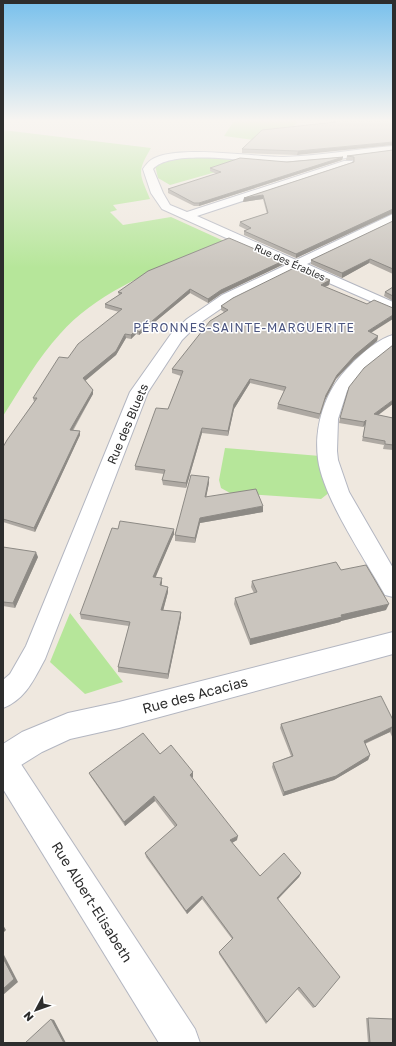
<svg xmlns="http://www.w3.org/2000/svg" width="396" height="1046" viewBox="0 0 396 1046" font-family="'Golos Text',sans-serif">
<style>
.green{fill:#b6e69a}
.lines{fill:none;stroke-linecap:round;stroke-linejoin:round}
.minor-casing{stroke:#b3b6c1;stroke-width:2}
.tertiary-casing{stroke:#b3b6c1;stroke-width:2}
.minor{fill:#fff;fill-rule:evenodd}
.tertiary{fill:#fff;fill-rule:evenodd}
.wall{fill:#aea9a3}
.shaded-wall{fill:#8d8a85}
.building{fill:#cac5be;stroke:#8d8a85}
.labels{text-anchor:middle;stroke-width:3;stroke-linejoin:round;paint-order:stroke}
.far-street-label{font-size:10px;fill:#2d2d2d;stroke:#fff}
.far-quarter-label{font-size:12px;letter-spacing:1px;fill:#4b5580;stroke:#fff}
.street-label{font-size:12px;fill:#2d2d2d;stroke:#fff}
.near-street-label{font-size:14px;fill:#2d2d2d;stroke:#fff}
</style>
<rect width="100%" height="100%" fill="#efe8df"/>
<path class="green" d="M234,121H298L295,125L261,141L224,136Z
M3,130L151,148C136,173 140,174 150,199L113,205L117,210L110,212L123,225L171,217L226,242C170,264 101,287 60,334C38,358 21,388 3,416Z
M205,157L251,162L170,185L158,178L155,165C169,157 189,158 205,157Z
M225,448L320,456L323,480L330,492L321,499L230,493L221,488L219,480Z
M70,613L123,682L85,694L50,662Z"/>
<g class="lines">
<g class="minor-casing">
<path id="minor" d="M393,146V152C353,156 312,165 272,163C245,161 171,149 153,169L163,193L170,205L187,212L344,161H352L353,163L352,165L197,216L296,260L393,214V223L307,264L393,302V311L297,269L232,301L197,325L182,340L148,392L45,659C34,679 26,699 3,708V680L10,674L26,646L130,392L171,334L187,319L222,295L286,265L162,209L151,193L143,169C145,166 148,162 151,160C174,144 254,157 284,157C320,156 357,149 393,146Z
M393,335V347L362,372L347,391L338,419L337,451L338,460L349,492L393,568V597L385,595C365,559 323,498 318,459C314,428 324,394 345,371C357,358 375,340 393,335Z
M393,632V654L119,728L70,739L42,752L13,770L3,774V744L22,732L68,713L119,702Z"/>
</g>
<g class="tertiary-casing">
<path id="tertiary" d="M3,747L13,752L195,1029L200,1043H159L3,789Z"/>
</g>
<use href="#minor" class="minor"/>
<use href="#tertiary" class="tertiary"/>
</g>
<path class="wall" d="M331,121H393L297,155L242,153V149L332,123Z
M393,150V213L296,258L244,235V231L247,230L239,226L240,222L267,214L263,199L243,202L244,198L353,162V160H346L347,156Z
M343,157L342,160L199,206H194L168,193V189L217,174L210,171V168Z
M393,221V274L369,263L342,278L311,264V260Z
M283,261L282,265L221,294L208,303L190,293L139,335L136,334L131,339L126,338L116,355L85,380L93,390V394L73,431L80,435L35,532L3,522V447L34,402L33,398L119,312L105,308V304L119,295L118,292Z
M330,280L329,285L325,287L371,333L378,336L377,341L354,360L336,379L325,400L319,419L277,409L278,404L284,391L250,383L234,409L228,436L202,433L186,488L163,485L162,480L164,474L135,470V466L168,409L181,376L172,373V369L224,312L221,310V306Z
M393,287V301L384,296L385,292Z
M378,415L393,418V450L383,449L384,445L362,441L365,425L363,427L339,423L340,418Z
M209,483L206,497L263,512L200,523L195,543L175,541V535Z
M118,529H174V534L155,577L162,583L161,586L168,587V592L163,610L181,612V617L168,679L118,672V667L129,626L81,619L80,614Z
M3,547L38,557L15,608L3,606Z
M341,570L386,610L341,621L340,622L250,645L234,604L235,598L254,593L251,587L252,581Z
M393,720V739L390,732L365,744L370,755L368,760L334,780L283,796L272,767L273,763L291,756L280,728L281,724Z
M160,754L193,772V777L192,778L237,840L232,843L260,876L301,873L299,877L278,899L315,1007L313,1008L297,989L266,1024L219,954V952L232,939L202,899L187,914L146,857L145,853L175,827L155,801L125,826L91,777L89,773Z
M366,1018H368L393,1043H368Z"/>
<path class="shaded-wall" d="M393,142V145L297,155L298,151Z
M343,157L342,160L199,206V203Z
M263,195V199L243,202L244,198Z
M393,209V213L296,258V254Z
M370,259L369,263L342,278V273Z
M283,261L282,265L221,294L208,303V299L221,290Z
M330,280L329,285L320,289L321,285Z
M190,289V293L139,335V332Z
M393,315V319L366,336L368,331Z
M136,330V334L131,339V335Z
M125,334L126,338L116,355L84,382L83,378Z
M378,336L377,341L354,360L336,379L325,400L319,419L326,395L337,375L355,355Z
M250,379V383L234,409L228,436V431L234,404Z
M93,390V394L70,434V430Z
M393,400V404L373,419L374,414Z
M366,420L365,425L363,427L364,422Z
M202,428V433L186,488V483Z
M80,431V435L35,532L34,528Z
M209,477V483L205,503V497Z
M263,506V512L200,523L195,543V538L200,518Z
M174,529V534L154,581L153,577Z
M36,552L38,557L15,608L13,603Z
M162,578V583L160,590V585Z
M168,587V592L162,615L161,610Z
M389,604L386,610L341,621L340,622L250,645V639L341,615Z
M181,612V617L168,679V674Z
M392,727L390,732L361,745L364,741Z
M370,755L368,760L334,780L283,796L284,792Z
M193,772V777L190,780V775Z
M154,796L155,801L125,826L124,822Z
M238,836L237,840L230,844V840Z
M301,873L299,877L276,901L277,898Z
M202,896V899L187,914L186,911Z
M3,925L6,930L3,933Z
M3,953L18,982L3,995Z
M51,1019L54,1020L66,1043H64Z"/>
<path class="building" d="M335,121H393V142L298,151L242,149L262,130L336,122Z
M393,150V209L296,254L244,231L251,228L240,222L268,213L263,195L244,198L354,162V157L347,156Z
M343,157L199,203H194L168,189L221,172L210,168L240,158L287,162Z
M393,221V269L370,259L342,273L311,260Z
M229,238L283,261L221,290L208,299L190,289L139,332L136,330L131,335L125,334L116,351L83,378L93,390L70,430L80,431L34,528L3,519V447L7,440L37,398H33L59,357L68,358L78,344L122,309L105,304L122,293L118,292L148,271Z
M298,266L330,280L321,285L367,304L374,300L393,308V315L368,331L378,336L355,355L337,375L326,395L320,414L278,404L286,387L250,379L234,404L228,431L202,428L186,483L162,480L165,470L135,466L156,408L168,409L183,371L172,369L210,321L228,310L221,306L233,298Z
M393,287V296L385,292Z
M393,345V400L374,414L393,418V445L385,444V441L363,437L366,420L364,422L340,418L349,387L364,368Z
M191,475L209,477L205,497L256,489L263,506L200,518L195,538L175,535Z
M120,521L174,529L153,577L162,578L160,585L168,587L161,610L181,612L168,674L118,667L130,622L80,614L112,528L118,529Z
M3,547L36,552L13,603L3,602Z
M336,562L341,570L366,565L389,604L341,615L342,617L250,639L235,598L257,592L252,581Z
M381,696L393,720V729L392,727L364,741L370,755L336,776L284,792L273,763L293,756L281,724Z
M143,733L160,754L171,745L193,772L190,775L238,836L230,840L260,876L284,853L301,873L277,898L340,977L315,1007L299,987L267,1022L219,952L233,938L202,896L186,911L145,853L177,825L154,796L124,822L89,773Z
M3,958L14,979L3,989Z
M368,1018L393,1019V1043H370Z
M51,1019L64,1043H25Z"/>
<linearGradient id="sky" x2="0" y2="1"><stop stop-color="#78c0ec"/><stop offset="0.45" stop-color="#f8f5f1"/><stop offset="1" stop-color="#f8f5f1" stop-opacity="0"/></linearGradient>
<rect width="396" height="268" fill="url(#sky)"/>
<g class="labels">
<g class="far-street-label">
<text transform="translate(290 262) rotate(24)" y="4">Rue des Érables</text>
</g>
<g class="far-quarter-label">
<text x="244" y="332">PÉRONNES-SAINTE-MARGUERITE</text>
</g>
<g class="street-label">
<text transform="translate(128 424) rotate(-67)" y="4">Rue des Bluets</text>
</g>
<g class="near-street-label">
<text transform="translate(195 695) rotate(-15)" y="5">Rue des Acacias</text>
<text transform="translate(92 902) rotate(58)" y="5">Rue Albert-Elisabeth</text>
</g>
</g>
<rect width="396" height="1046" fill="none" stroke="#2d2d2d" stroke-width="8"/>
<g transform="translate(36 1010) rotate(229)" stroke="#ffffff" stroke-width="3" paint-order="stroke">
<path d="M0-3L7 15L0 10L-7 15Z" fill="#2d2d2d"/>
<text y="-6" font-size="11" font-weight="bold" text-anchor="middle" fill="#2d2d2d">N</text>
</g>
</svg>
